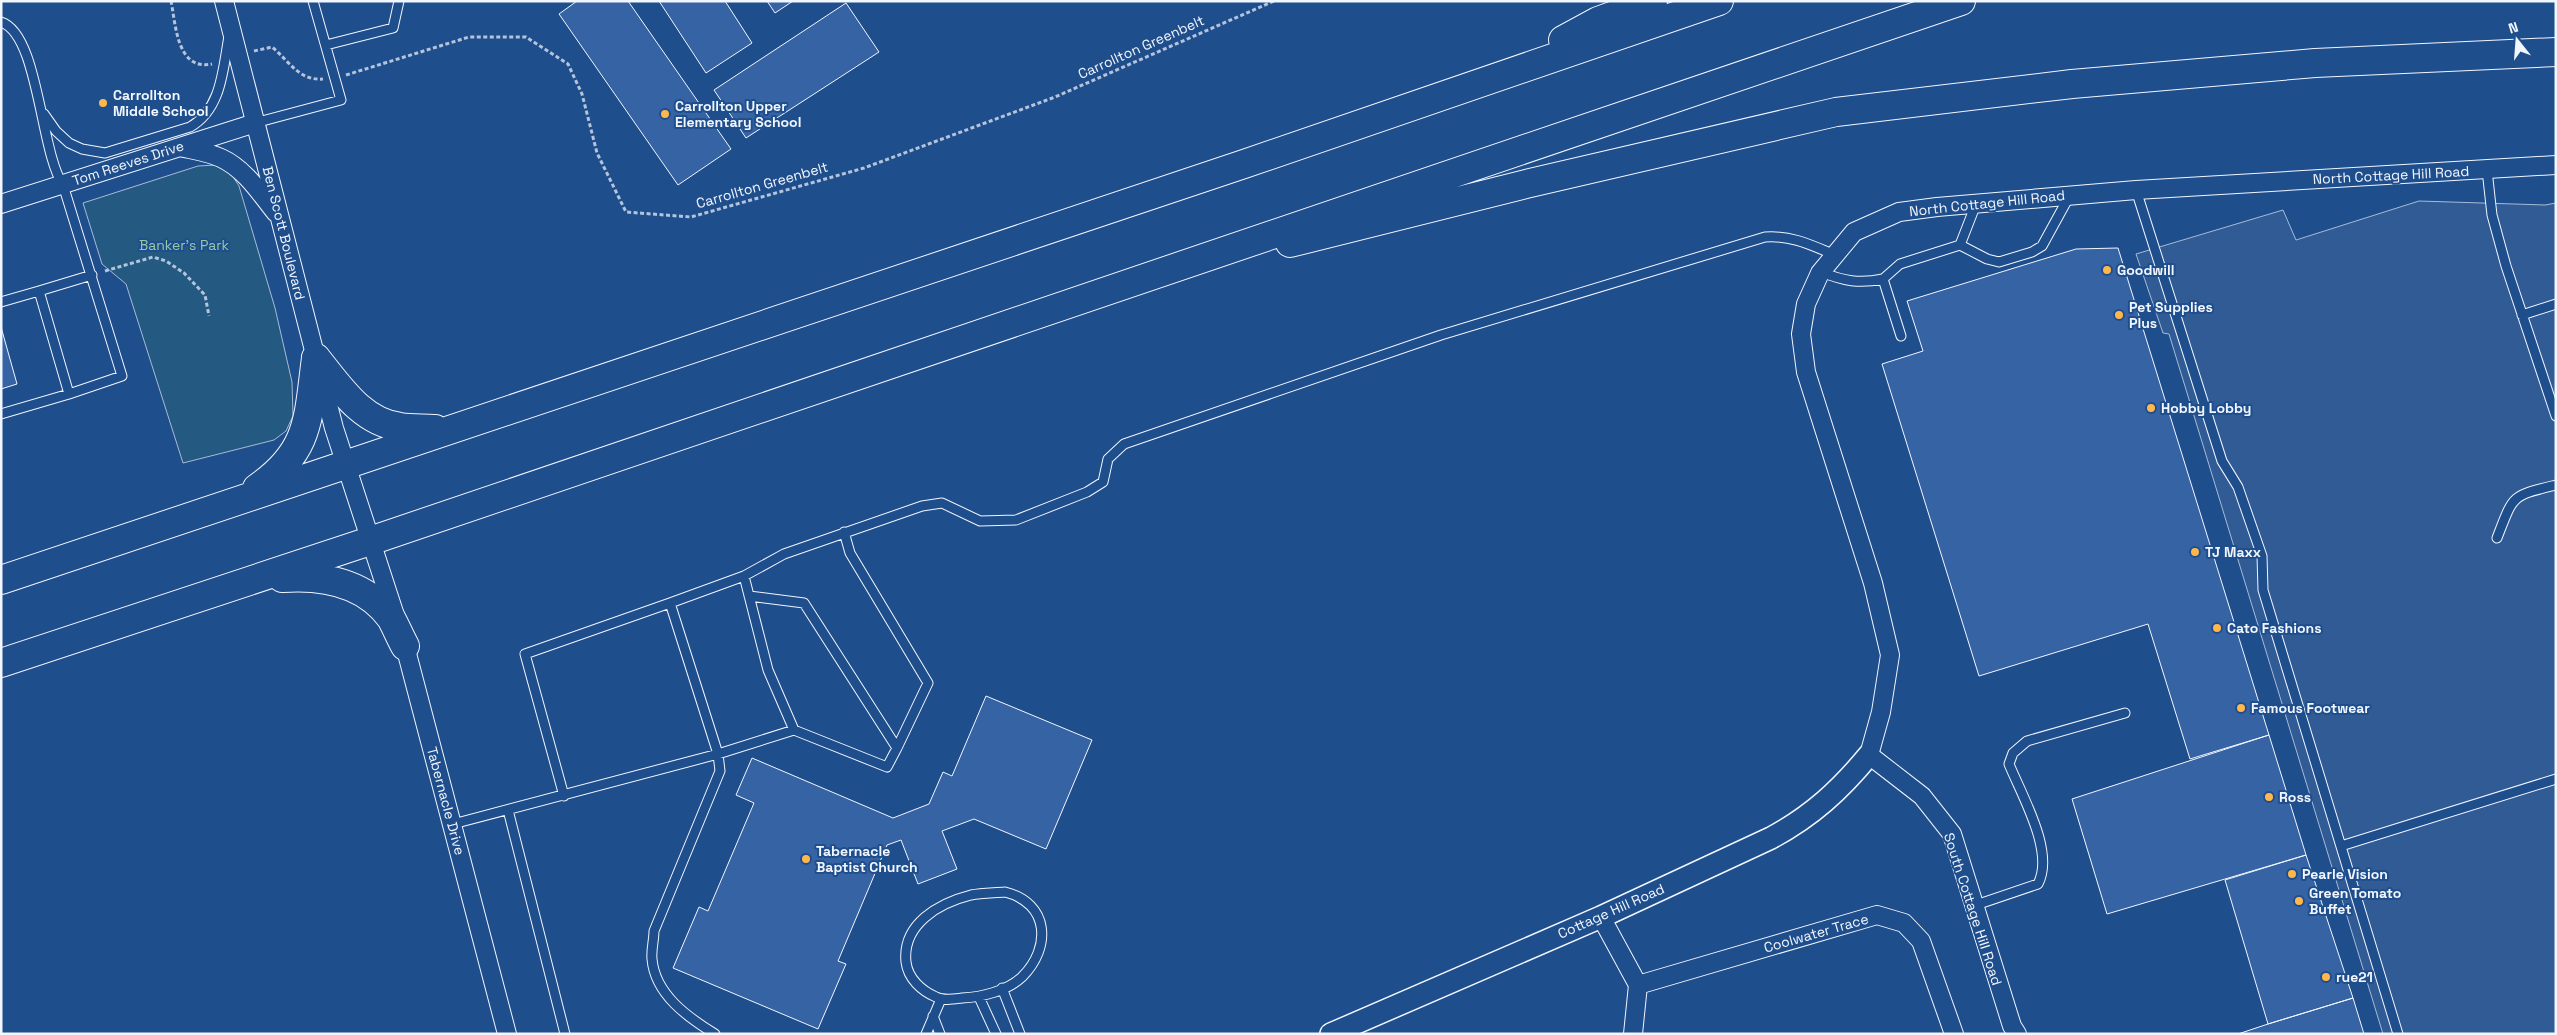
<svg xmlns="http://www.w3.org/2000/svg" width="2557" height="1035" viewBox="0 0 2557 1035" font-family="'Space Grotesk',sans-serif">
<style>
.green{fill:#245a82;stroke:#a8bbd7}
.parking{fill:#305b95;stroke:#a8bbd7}
.building{fill:#3563a3;stroke:#f2f6ff}
.lines{fill:none;stroke-linecap:round;stroke-linejoin:round}
.service-casing{stroke:#f2f6ff;stroke-width:11}
.minor-casing{stroke:#f2f6ff;stroke-width:20}
.tertiary-casing{stroke:#f2f6ff;stroke-width:24}
.primary-casing{stroke:#f2f6ff;stroke-width:30}
.trunk-casing{stroke:#f2f6ff;stroke-width:30}
.path{stroke:#b3c4dc;stroke-width:3;stroke-dasharray:4 2.5;stroke-linecap:butt}
.service{stroke:#1f4e8c;stroke-width:9}
.minor{stroke:#1f4e8c;stroke-width:18}
.tertiary{stroke:#1f4e8c;stroke-width:21}
.primary{stroke:#1f4e8c;stroke-width:28}
.trunk{stroke:#1f4e8c;stroke-width:28}
.poi-dot{fill:#ffb74d;stroke:#1f4e8c;stroke-width:2}
.labels{text-anchor:middle;stroke-width:4;stroke-linejoin:round;paint-order:stroke}
.street-label{font-size:14px;fill:#f2f6ff;stroke:#1f4e8c}
.poi-label{font-size:14px;font-weight:bold;fill:#f2f6ff;stroke:#1f4e8c;text-anchor:start}
.park-label{font-size:14px;fill:#97c8a6;stroke:#1f4e8c}
</style>
<rect width="100%" height="100%" fill="#1f4e8c"/>
<path class="green" d="M217,165L230,172L239,186L275,308L292,382L293,416L286,431L274,440L183,463L126,284L102,264L83,203L198,166Z"/>
<path class="parking" d="M2419,201L2545,205L2556,203V1034H2383L2169,334L2163,333L2136,254L2283,210L2296,240Z"/>
<path class="building" d="M577,1H628L731,149L678,185L559,14Z
M659,1H725L752,43L706,73Z
M767,1H793L775,13Z
M846,3L879,52L746,138L714,90Z
M2118,248L2269,735L2190,759L2148,624L1979,676L1882,364L1923,351L1907,301L2076,249Z
M1,327L17,384L1,389Z
M986,696L1092,740L1046,849L974,819L942,831L957,869L918,884L901,840L887,845L838,961L846,964L818,1029L673,968L699,907L708,911L754,803L736,795L752,758L893,818L929,804L943,772L952,776Z
M2269,735L2306,855L2107,914L2072,799Z
M2306,855L2353,998L2268,1024L2225,880Z
M2353,998L2364,1034H2238L2268,1024Z"/>
<g class="lines">
<g class="service-casing">
<path id="service" d="M1,22C39,34 40,151 63,185L122,376L69,394L39,291L92,275
M326,45L393,28L399,1
M44,114L56,131L69,143L82,149L105,153L190,127C222,109 223,68 229,36
M255,123L341,100L313,1
M2487,170L2492,215L2506,266L2556,416
M2136,190L2222,461L2238,487L2262,556L2263,590L2398,1034
M1960,245L1987,259L1999,262L2032,252L2042,246L2070,195
M1821,272C1844,281 1859,284 1883,279L1901,336
M1883,279L1900,264L1960,245L1976,204
M1,302L39,291
M2522,315L2556,304
M1,414L69,394
M2497,538C2514,494 2511,496 2556,485
M749,596L804,603L897,748L928,683L850,553L844,532
M670,603L744,576
M794,730L768,670L744,576L784,554L922,506L942,503L980,521L1016,520L1087,492L1103,482L1108,459L1124,444L1441,335L1765,237C1791,235 1811,245 1835,255
M564,796L525,654L670,603L718,754L720,771L654,931C654,940 651,950 652,959C655,994 687,1017 715,1034
M508,810L565,1034
M453,824L718,754L794,730L887,767L897,748
M2341,846L2556,779
M1005,892C1049,903 1052,947 1022,977C1007,991 982,997 962,998C954,999 944,1001 936,997C922,991 908,979 906,962C902,924 939,903 971,895C982,893 994,893 1005,892Z
M1973,906L2038,884C2055,852 2022,796 2009,764L2013,753L2027,741L2125,713
M1002,988L1020,1034
M979,997L996,1034
M933,1016L940,1034
M926,1034L941,999"/>
</g>
<g class="minor-casing">
<path id="minor" d="M224,1L334,428L405,646L507,1034
M180,147C193,150 208,152 221,158C245,169 260,193 276,213
M1,204L255,123
M1601,917L1638,985L1633,1034
M1638,985L1877,915L1904,923L1921,941L1954,1034
M2017,1034L2012,1026L1952,834L1922,796L1869,755L1881,712L1890,655L1873,583L1806,372L1801,334L1806,304L1820,273L1854,232L1899,212L1937,207L2136,190L2556,165"/>
</g>
<g class="tertiary-casing">
<path id="tertiary" d="M1331,1034L1601,917L1771,838C1812,816 1840,790 1869,755"/>
</g>
<g class="primary-casing">
<path id="primary" d="M257,488C311,451 308,417 316,358
M282,578C323,575 365,582 391,618C396,627 400,637 405,646
M1,580L345,465
M1,663L370,541"/>
</g>
<g class="trunk-casing">
<path id="trunk" d="M1563,40L1598,21L1653,1
M1290,243L1526,184L1836,112L2072,84L2315,63L2556,52
M316,358C339,386 361,422 400,427C412,429 424,428 435,429
M345,465L1244,164L1719,1
M370,541L1961,1"/>
</g>
<path class="path" d="M171,1C176,26 177,71 212,64
M254,51L272,47C289,61 299,81 323,79
M346,75L469,37H526L568,64L582,94L597,153L626,212L691,217L864,168L1055,97L1274,1
M105,271L153,257L166,261L184,273L205,295L209,316"/>
<use href="#service" class="service"/>
<use href="#minor" class="minor"/>
<use href="#tertiary" class="tertiary"/>
<use href="#primary" class="primary"/>
<use href="#trunk" class="trunk"/>
</g>
<g class="poi-dot">
<circle cx="103" cy="103" r="5"/>
<circle cx="665" cy="114" r="5"/>
<circle cx="2107" cy="270" r="5"/>
<circle cx="2119" cy="315" r="5"/>
<circle cx="2151" cy="408" r="5"/>
<circle cx="2195" cy="552" r="5"/>
<circle cx="2217" cy="628" r="5"/>
<circle cx="2241" cy="708" r="5"/>
<circle cx="2269" cy="797" r="5"/>
<circle cx="806" cy="859" r="5"/>
<circle cx="2292" cy="874" r="5"/>
<circle cx="2299" cy="901" r="5"/>
<circle cx="2326" cy="977" r="5"/>
</g>
<g class="labels">
<g class="street-label">
<text transform="translate(1141 47) rotate(-24)" y="5">Carrollton Greenbelt</text>
<text transform="translate(128 163) rotate(-18)" y="5">Tom Reeves Drive</text>
<text transform="translate(2391 175) rotate(-3)" y="5">North Cottage Hill Road</text>
<text transform="translate(762 185) rotate(-16)" y="5">Carrollton Greenbelt</text>
<text transform="translate(1987 203) rotate(-6)" y="5">North Cottage Hill Road</text>
<text transform="translate(284 233) rotate(76)" y="5">Ben Scott Boulevard</text>
<text transform="translate(446 801) rotate(75)" y="5">Tabernacle Drive</text>
<text transform="translate(1973 909) rotate(72)" y="5">South Cottage Hill Road</text>
<text transform="translate(1611 911) rotate(-24)" y="5">Cottage Hill Road</text>
<text transform="translate(1816 933) rotate(-16)" y="5">Coolwater Trace</text>
</g>
<g class="poi-label">
<text x="113" y="100">Carrollton<tspan x="113" dy="16">Middle School</tspan></text>
<text x="675" y="111">Carrollton Upper<tspan x="675" dy="16">Elementary School</tspan></text>
<text x="2117" y="275">Goodwill</text>
<text x="2129" y="312">Pet Supplies<tspan x="2129" dy="16">Plus</tspan></text>
<text x="2161" y="413">Hobby Lobby</text>
<text x="2205" y="557">TJ Maxx</text>
<text x="2227" y="633">Cato Fashions</text>
<text x="2251" y="713">Famous Footwear</text>
<text x="2279" y="802">Ross</text>
<text x="816" y="856">Tabernacle<tspan x="816" dy="16">Baptist Church</tspan></text>
<text x="2302" y="879">Pearle Vision</text>
<text x="2309" y="898">Green Tomato<tspan x="2309" dy="16">Buffet</tspan></text>
<text x="2336" y="982">rue21</text>
</g>
<g class="park-label">
<text x="184" y="250">Banker's Park</text>
</g>
</g>
<rect width="2557" height="1035" fill="none" stroke="#f2f6ff" stroke-width="5"/>
<g transform="translate(2517 40) rotate(343)" stroke="#1f4e8c" stroke-width="4" paint-order="stroke">
<path d="M0-4L9 19L0 12L-9 19Z" fill="#f2f6ff"/>
<text y="-8" font-size="14" font-weight="bold" text-anchor="middle" fill="#f2f6ff">N</text>
</g>
</svg>
